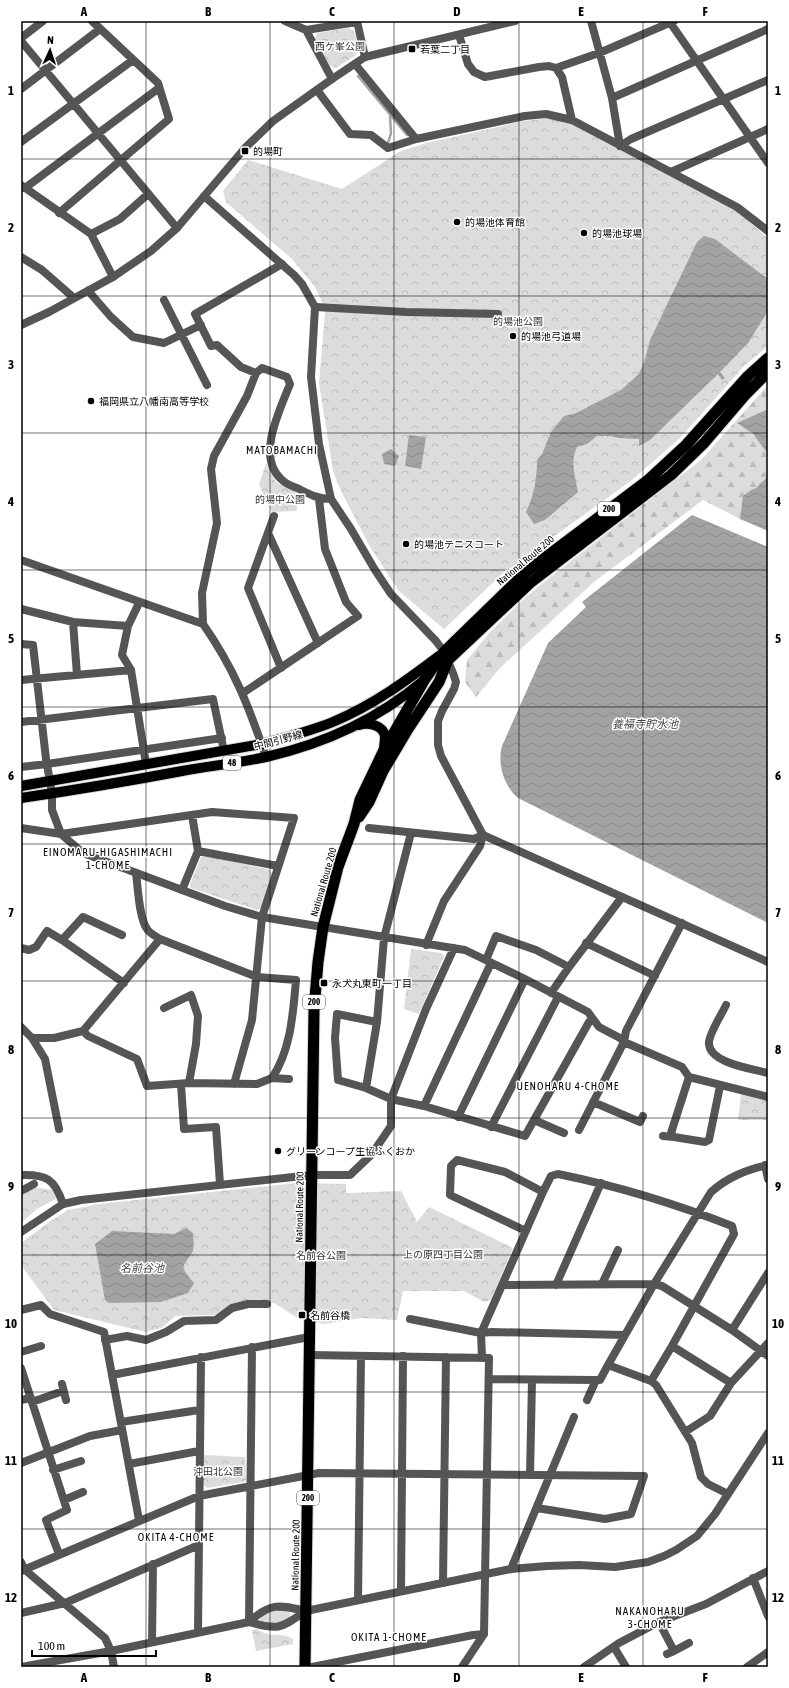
<svg xmlns="http://www.w3.org/2000/svg" width="789" height="1688" viewBox="0 0 789 1688" font-family="'Asap Condensed','Noto Sans JP',sans-serif">
<style>
.grass{fill:#dcdcdc}
.forest{fill:url(#forest-firs)}
.park{fill:url(#park-crowns)}
.water{fill:url(#water-waves)}
.lines{fill:none;stroke-linecap:round;stroke-linejoin:round}
.stream{stroke:#a3a3a3;stroke-width:2.5}
.primary-casing{stroke:#dbdbdb;stroke-width:12}
.trunk-casing{stroke:#dbdbdb;stroke-width:13}
.minor{stroke:#555;stroke-width:8}
.tertiary{stroke:#555;stroke-width:8}
.primary{stroke:#000;stroke-width:10}
.trunk{stroke:#000;stroke-width:11}
.grid{fill:none;stroke:#000;stroke-width:1;stroke-opacity:0.55}
.poi-dot{fill:#000;stroke:#fff;stroke-width:1.5}
.labels{text-anchor:middle;stroke-width:3;stroke-linejoin:round;paint-order:stroke}
.shield{fill:#fff;stroke:#4c4c4c;stroke-width:1}
.shield-label{font-size:9px;font-weight:bold;fill:#000}
.park-label{font-size:10px;fill:#333;stroke:#fff}
.poi-label{font-size:10px;fill:#000;stroke:#fff;text-anchor:start}
.street-label{font-size:10px;fill:#000;stroke:#fff}
.neighbourhood-label{font-size:11px;letter-spacing:1px;fill:#000;stroke:#fff}
.water-label{font-size:11px;font-style:italic;fill:#444;stroke:#fff}
.neatline{fill:none;stroke:#000;stroke-width:1.5}
.grid-label{font-size:13px;text-anchor:middle;font-weight:bold;fill:#000}
</style>
<defs>
<pattern id="forest-firs" width="22" height="20" patternUnits="userSpaceOnUse"><rect width="22" height="20" fill="#dcdcdc"/><path d="M5 1l3.5 6h-7zM16 11l3.5 6h-7z" fill="#bbb"/></pattern>
<pattern id="park-crowns" width="20" height="18" patternUnits="userSpaceOnUse"><rect width="20" height="18" fill="#dcdcdc"/><path d="M2 6a3 3 0 1 1 6 0M12 15a3 3 0 1 1 6 0" fill="none" stroke="#bbb"/></pattern>
<pattern id="water-waves" width="16" height="10" patternUnits="userSpaceOnUse"><rect width="16" height="10" fill="#a3a3a3"/><path d="M0 5q4-4 8 0t8 0" fill="none" stroke="#8b8b8b"/></pattern>
</defs>
<rect width="100%" height="100%" fill="#fff"/>
<path class="grass" d="M279,1609L282,1611L290,1612V1618L275,1624L260,1621V1617L265,1612Z"/>
<path class="forest" d="M768,385V409L738,423C754,435 777,452 766,476C763,483 758,488 751,490L742,506L740,519L703,500L594,582L500,668L476,697L465,682L467,660L490,632L526,597L544,582L701,460Z"/>
<path class="park" d="M349,28L354,31L360,48L356,55L336,68L329,65L315,39L317,33Z
M549,118L570,122L733,208L768,238V346L745,365L681,437L632,480L502,574L444,629L399,591L370,547L341,491L333,471L319,383L325,312L321,300L315,287L292,259L226,202L223,191L248,160L342,189L399,152L426,143L524,121Z
M266,463L276,482L296,492L297,511L272,512L259,485Z
M204,855L270,870L272,873L262,908L257,910L191,888L190,885L201,857Z
M411,949L442,953L444,956L419,1014L404,1009Z
M741,1094L767,1100L768,1120H738Z
M297,1183L346,1184V1193L401,1191L417,1222L429,1207L513,1248L491,1300L484,1302L464,1291H403L397,1320L361,1318L324,1324L296,1317L274,1303L248,1301L216,1315L176,1316L161,1328L146,1332L54,1310L21,1265V1243L49,1222L68,1210L99,1204Z
M33,1188H39L54,1190L57,1198L37,1209L21,1223V1196Z
M203,1455L245,1457L246,1480L244,1482L207,1488L203,1484Z
M257,1629C271,1639 281,1631 293,1639V1644L256,1651L252,1630Z"/>
<path class="water" d="M704,236L715,239L768,279V311L748,343L720,372L725,378L722,380L718,374L650,440L639,446V439L619,438L609,436H597L587,444L577,447C570,461 575,477 578,492L545,520L534,524L526,512C534,496 537,478 537,460L542,454L551,432L564,416L576,413L621,390L638,375L644,363L650,340L697,242Z
M768,409V454L753,434L737,423Z
M409,435L426,437L421,469L405,466Z
M391,449L399,456L395,466L384,464L382,454Z
M768,472V531L740,519L743,496L751,490L756,488L765,479Z
M692,515L768,547V923L518,798C504,786 497,764 502,746L548,643L586,607L582,602Z
M186,1228L193,1233C193,1238 195,1248 192,1253C181,1269 180,1266 194,1283L188,1293L161,1302L109,1303L105,1300L95,1244L112,1231L174,1234Z"/>
<g class="lines">
<path class="stream" d="M358,76L407,135
M388,143L391,133L390,116"/>
<g class="primary-casing">
<path id="primary" d="M359,725C368,722 384,725 385,737C385,741 384,746 384,750
M21,786L262,744C286,737 312,731 335,721C373,705 406,681 439,656
M21,798C75,790 129,781 182,771C210,766 238,763 266,757C323,744 378,719 423,681"/>
</g>
<g class="trunk-casing">
<path id="trunk" d="M359,817L369,802L383,771L408,729L439,682L448,660L530,583L671,475L704,443L746,394L768,372
M305,1667L314,1010L318,962L323,927L338,867L354,824L360,800L384,750L425,679L444,652L526,572L647,481L686,445L748,376L768,358"/>
</g>
<path class="minor" d="M285,21L306,30L357,22
M357,21L365,57
M591,21L612,98L620,146L631,139L768,80
M669,21L768,163
M306,30L332,79
M459,35L468,64L474,72L485,77L539,67L549,66L556,68L562,77L572,120
M21,38L43,21
M21,41L177,228
M355,64L416,139L525,116L546,114L572,120L737,207L768,231
M556,68L599,53L674,21
M21,89L100,29
M317,90L350,134L371,135L388,148L416,139
M612,98L768,29
M21,142L133,60
M671,172L768,129
M21,185L91,234L113,277
M25,188L159,88
M59,213L169,119L158,83L92,21
M91,234L120,219L148,194
M21,257L42,270L74,298
M89,290L91,294L111,317L133,337L164,343L201,325
M164,300L207,385
M315,307L406,312L498,314L496,319
M256,373L241,367L217,345L211,346L195,314L282,264
M274,516L248,588L281,668
M268,533L318,643
M21,560L203,624C234,668 249,707 266,757
M139,603L128,626L122,655L131,670L146,764
M21,609L73,622L128,626
M73,622L77,675
M203,624L202,593L217,523L211,469L214,456L247,396L256,373L262,368L287,377L290,384C280,410 256,456 281,479C285,483 291,486 297,488C309,494 317,499 331,499
M21,644L33,645L46,759L52,793
M21,680L131,670
M243,693L358,616L346,602L325,549L319,499
M21,722L213,699L224,751
M21,767L47,764L222,738
M21,828L61,834L212,812L294,818L262,917L252,1020L234,1084
M369,828L474,839L483,835
M411,833L384,938L377,1022L366,1088L391,1099L424,1106L525,1136L589,1022L593,1019
M198,851L278,866
M136,873C138,888 139,918 147,929C150,934 156,936 160,939L257,977L296,980C293,1013 291,1050 272,1078
M182,890L198,851L192,815
M323,927L465,950L525,979L588,1012L599,1027L620,1038L624,1042L682,1067L689,1077L768,1097
M62,940L83,917L122,935
M586,943L655,976
M426,945L444,901L480,846L483,835
M21,948L29,950L36,947L47,931L62,940L124,983
M486,960L496,936L536,950L569,967L622,897
M551,993L569,967
M726,1005C722,1014 710,1032 709,1042C707,1063 753,1069 768,1073
M164,1008L191,995L198,1016L196,1044L189,1083
M21,1027L32,1038H54L83,1031L88,1036L137,1059L147,1086L189,1083L257,1084L272,1078L289,1079
M83,1031L160,939
M32,1038L45,1059L59,1129
M689,1077L671,1133L674,1137L705,1142L709,1140L720,1086
M181,1084L184,1129L216,1127L220,1184
M366,1088L338,1080L335,1038L337,1014L377,1022
M593,1102L640,1122L643,1116
M424,1106L491,963
M458,1117L525,979
M534,1120L564,1133
M491,1127L558,997
M579,1130L624,1042L626,1031L682,923
M663,1136L674,1137
M765,1165L768,1179
M21,1175C46,1174 55,1179 63,1204
M312,1175H350L372,1154L391,1126V1099L426,1009L454,948
M21,1191L34,1184
M526,1231L450,1195L451,1166L457,1160L505,1172L543,1192
M602,1284L618,1250
M503,1285L654,1284L662,1286L732,1330L768,1356
M556,1285L601,1183
M21,1310L41,1305L50,1314L104,1332L139,1520
M410,1319L481,1333L492,1332L625,1335
M732,1330L768,1273
M105,1340L127,1336L146,1340L166,1332L184,1321L216,1320L232,1308L248,1304H267
M21,1352L41,1346
M310,1355L489,1358L484,1634L462,1667
M482,1358L481,1333L543,1192L551,1176L558,1174C617,1186 676,1204 732,1226L734,1234L672,1346L731,1383
M21,1368L67,1510L46,1520L59,1554
M112,1375L309,1337
M489,1379L596,1380
M651,1381L672,1346
M62,1384L66,1400
M21,1400L31,1398
M587,1400L596,1380H600L608,1365
M32,1402L63,1391
M121,1422L199,1410
M685,1432L710,1416L731,1383L768,1343
M21,1463L90,1436L122,1430
M129,1464L199,1451
M53,1470L81,1461
M530,1475L532,1380
M728,1494L708,1484L701,1477L692,1443L656,1385L651,1381L608,1365L654,1284L711,1192C728,1177 746,1170 768,1165
M64,1500L83,1492
M21,1562L24,1569L105,1638L111,1651L114,1667
M511,1569L574,1417
M21,1571L199,1496L319,1473L644,1476L631,1514L605,1519L537,1508
M753,1578L768,1616
M443,1583L446,1357
M401,1591L403,1356
M358,1600L361,1356
M21,1613L65,1603L199,1545
M249,1622L252,1347
M249,1622C279,1631 281,1628 306,1611
M249,1622C271,1602 279,1605 306,1611
M659,1622L674,1651L667,1654
M198,1632L201,1357
M152,1642L153,1564
M614,1647L626,1667
M674,1651L689,1643
M312,1667L473,1635L484,1634
M584,1667L619,1643L659,1622L706,1604L768,1571
M747,1667L768,1652"/>
<path class="tertiary" d="M204,196L294,275L302,284L315,307L311,377L319,444L331,499L351,529L375,570L391,594L436,641L444,652L453,673L456,682L454,689L442,711L438,721V745L441,756L483,835L768,962
M21,325L49,312L113,277L151,251L177,228L245,148L273,121L332,79L365,57L515,21
M52,793V810L61,834L83,853L225,906L262,917L323,927
M21,1232L63,1204L81,1200L312,1175
M306,1611L511,1569L547,1566L579,1565L615,1567L648,1562L664,1556L676,1550L697,1536L715,1514L768,1433
M21,1667L111,1651L249,1622"/>
<use href="#primary" class="primary"/>
<use href="#trunk" class="trunk"/>
</g>
<path class="grid" d="M146,21V1667M270,21V1667M394,21V1667M519,21V1667M643,21V1667M21,159H768M21,296H768M21,433H768M21,570H768M21,707H768M21,844H768M21,981H768M21,1118H768M21,1255H768M21,1392H768M21,1529H768"/>
<g class="poi-dot">
<rect x="408" y="45" width="8" height="8" rx="2"/>
<rect x="241" y="147" width="8" height="8" rx="2"/>
<circle cx="457" cy="222" r="4"/>
<circle cx="584" cy="233" r="4"/>
<circle cx="513" cy="336" r="4"/>
<circle cx="91" cy="401" r="4"/>
<circle cx="406" cy="544" r="4"/>
<rect x="320" y="979" width="8" height="8" rx="2"/>
<circle cx="278" cy="1151" r="4"/>
<rect x="298" y="1311" width="8" height="8" rx="2"/>
</g>
<g class="labels">
<g class="shield">
<rect x="598" y="502" width="22" height="14" rx="3"/>
<rect x="223" y="756" width="18" height="14" rx="3"/>
<rect x="303" y="995" width="22" height="14" rx="3"/>
<rect x="297" y="1491" width="22" height="14" rx="3"/>
</g>
<g class="shield-label">
<text x="609" y="512">200</text>
<text x="232" y="766">48</text>
<text x="314" y="1005">200</text>
<text x="308" y="1501">200</text>
</g>
<g class="park-label">
<text x="340" y="50">西ケ峯公園</text>
<text x="518" y="325">的場池公園</text>
<text x="280" y="503">的場中公園</text>
<text x="443" y="1258">上の原四丁目公園</text>
<text x="321" y="1259">名前谷公園</text>
<text x="218" y="1475">沖田北公園</text>
</g>
<g class="poi-label">
<text x="420" y="53">若葉二丁目</text>
<text x="253" y="155">的場町</text>
<text x="465" y="226">的場池体育館</text>
<text x="592" y="237">的場池球場</text>
<text x="521" y="340">的場池弓道場</text>
<text x="99" y="405">福岡県立八幡南高等学校</text>
<text x="414" y="548">的場池テニスコート</text>
<text x="332" y="987">永犬丸東町一丁目</text>
<text x="286" y="1155">グリーンコープ生協ふくおか</text>
<text x="310" y="1319">名前谷橋</text>
</g>
<g class="street-label">
<text transform="translate(525 560) rotate(-40)" y="4">National Route 200</text>
<text transform="translate(278 740) rotate(-15)" y="4">中間引野線</text>
<text transform="translate(323 882) rotate(-74)" y="4">National Route 200</text>
<text transform="translate(299 1207) rotate(-89)" y="4">National Route 200</text>
<text transform="translate(295 1555) rotate(-89)" y="4">National Route 200</text>
</g>
<g class="neighbourhood-label">
<text x="282" y="454">MATOBAMACHI</text>
<text x="108" y="856">EINOMARU-HIGASHIMACHI<tspan x="108" dy="13">1-CHOME</tspan></text>
<text x="568" y="1090">UENOHARU 4-CHOME</text>
<text x="176" y="1541">OKITA 4-CHOME</text>
<text x="650" y="1615">NAKANOHARU<tspan x="650" dy="13">3-CHOME</tspan></text>
<text x="389" y="1641">OKITA 1-CHOME</text>
</g>
<g class="water-label">
<text x="645" y="728">養福寺貯水池</text>
<text x="142" y="1272">名前谷池</text>
</g>
</g>
<rect width="789" height="1688" fill="none" stroke="#ffffff" stroke-width="44"/>
<g transform="translate(50 50) rotate(3)" stroke="#ffffff" stroke-width="3" paint-order="stroke">
<path d="M0-3L7 15L0 10L-7 15Z" fill="#000000"/>
<text y="-6" font-size="11" font-weight="bold" text-anchor="middle" fill="#000000">N</text>
</g>
<path d="M32 1650v6h124v-6" fill="none" stroke="#000000" stroke-width="2"/>
<text x="38" y="1650" font-size="12" fill="#000000" stroke="#ffffff" stroke-width="3" paint-order="stroke">100 m</text>
<rect x="22" y="22" width="745" height="1644" class="neatline"/>
<g class="grid-label">
<text x="84" y="16">A</text>
<text x="208" y="16">B</text>
<text x="332" y="16">C</text>
<text x="457" y="16">D</text>
<text x="581" y="16">E</text>
<text x="705" y="16">F</text>
<text x="11" y="95">1</text>
<text x="778" y="95">1</text>
<text x="11" y="232">2</text>
<text x="778" y="232">2</text>
<text x="11" y="369">3</text>
<text x="778" y="369">3</text>
<text x="11" y="506">4</text>
<text x="778" y="506">4</text>
<text x="11" y="643">5</text>
<text x="778" y="643">5</text>
<text x="11" y="780">6</text>
<text x="778" y="780">6</text>
<text x="11" y="917">7</text>
<text x="778" y="917">7</text>
<text x="11" y="1054">8</text>
<text x="778" y="1054">8</text>
<text x="11" y="1191">9</text>
<text x="778" y="1191">9</text>
<text x="11" y="1328">10</text>
<text x="778" y="1328">10</text>
<text x="11" y="1465">11</text>
<text x="778" y="1465">11</text>
<text x="11" y="1602">12</text>
<text x="778" y="1602">12</text>
<text x="84" y="1682">A</text>
<text x="208" y="1682">B</text>
<text x="332" y="1682">C</text>
<text x="457" y="1682">D</text>
<text x="581" y="1682">E</text>
<text x="705" y="1682">F</text>
</g>
</svg>
